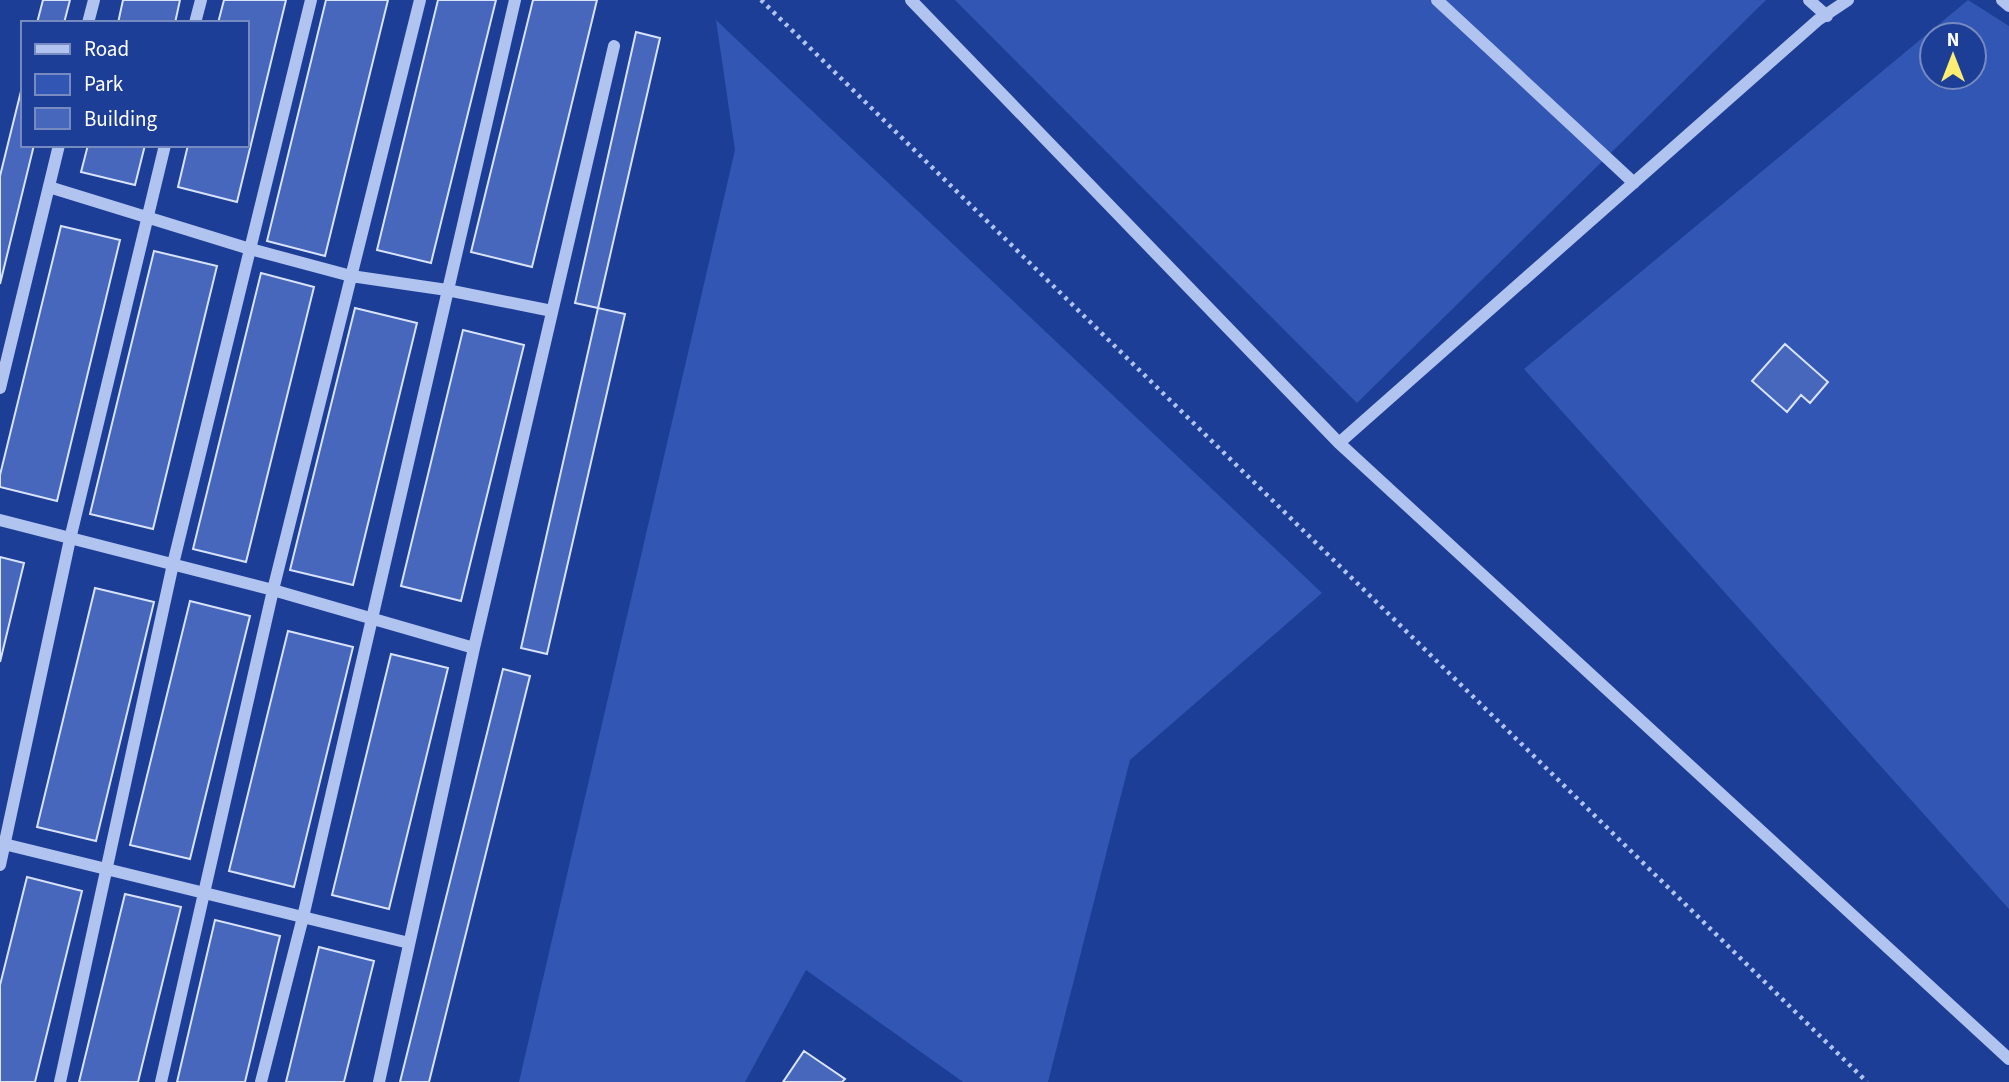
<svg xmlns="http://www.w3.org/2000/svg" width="2009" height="1082" viewBox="0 0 2009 1082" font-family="'Source Sans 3',sans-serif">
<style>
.green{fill:#3256b3;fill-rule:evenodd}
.building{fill:#4667bc;stroke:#d8e2fb;stroke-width:2}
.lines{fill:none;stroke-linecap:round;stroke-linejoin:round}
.path{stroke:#b1c3ef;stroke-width:4.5;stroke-dasharray:3.5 5;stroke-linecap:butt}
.minor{stroke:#b1c3ef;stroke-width:12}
</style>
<rect width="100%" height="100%" fill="#1d3e96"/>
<path class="green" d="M955,0H1766L1357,403Z
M1968,0L2009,26V909L1524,369ZM1932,35H1974V77H1932Z
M716,20L1322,593L1130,760L1048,1082H963L806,970L745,1082H519L735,150Z"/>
<path class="building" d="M43,0H70L64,23H37Z
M123,0H180L175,23H118Z
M224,0H286L237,202L178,187L188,145H247V23H218Z
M326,0H388L325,256L267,241Z
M438,0H496L431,263L377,250Z
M533,0H597L532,267L471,252Z
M636,32L660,38L598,308L575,303Z
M23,83V145H34L0,284V176Z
M88,145H145L135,185L81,172Z
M61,226L120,240L57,501L0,487V475Z
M154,251L217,266L153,529L90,514Z
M261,273L314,287L246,562L193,549Z
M355,308L417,323L353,585L290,570Z
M598,308L625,314L547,654L521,648Z
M463,330L524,345L461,601L401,586Z
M1785,344L1828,382L1810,403L1801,395L1787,412L1752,381Z
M0,557L24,563L0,662Z
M95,588L154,602L96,841L37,827Z
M190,601L250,616L190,859L130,845Z
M288,631L353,647L294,887L229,871Z
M391,654L448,668L389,909L332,895Z
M503,669L530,676L429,1082H400Z
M27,877L82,891L35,1082H0V985Z
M125,894L181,907L138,1082H79Z
M215,920L280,936L245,1082H177Z
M319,947L374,961L344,1082H286Z
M804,1051L845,1079L842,1082H783Z"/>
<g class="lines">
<path class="path" d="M761,0L1867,1082"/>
<path class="minor" d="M911,0L1339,443L2009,1059
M1437,0L1634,183
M1809,0L1827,16
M2002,0L2009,6
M88,23L94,0
M195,23L201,0
M49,187L250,249L351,276L447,290L552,311
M0,388L59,145
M1339,443L1818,20L1848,0
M0,520L273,590L474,648
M4,844L409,943
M0,865L70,539L165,145
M60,1082L173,564L311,0
M161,1082L273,590L420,0
M261,1082L303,917L515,0
M379,1082L474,648L614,46"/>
</g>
<rect x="21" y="21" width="228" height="126" fill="#1d3e96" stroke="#778bc0" stroke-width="2"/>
<rect x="35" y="44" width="35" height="10" fill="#b1c3ef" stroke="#778bc0" stroke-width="2"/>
<text x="84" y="56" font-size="21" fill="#ffffff">Road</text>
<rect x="35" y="74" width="35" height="21" fill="#3256b3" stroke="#778bc0" stroke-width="2"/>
<text x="84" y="91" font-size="21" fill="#ffffff">Park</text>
<rect x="35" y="108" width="35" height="21" fill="#4667bc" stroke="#778bc0" stroke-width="2"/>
<text x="84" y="126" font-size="21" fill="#ffffff">Building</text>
<g transform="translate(1953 56)"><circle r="33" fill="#1d3e96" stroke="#778bc0" stroke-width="2"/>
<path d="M0-5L12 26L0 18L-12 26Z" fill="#feed70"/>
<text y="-10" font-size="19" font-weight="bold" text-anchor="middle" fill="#ffffff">N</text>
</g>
</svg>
